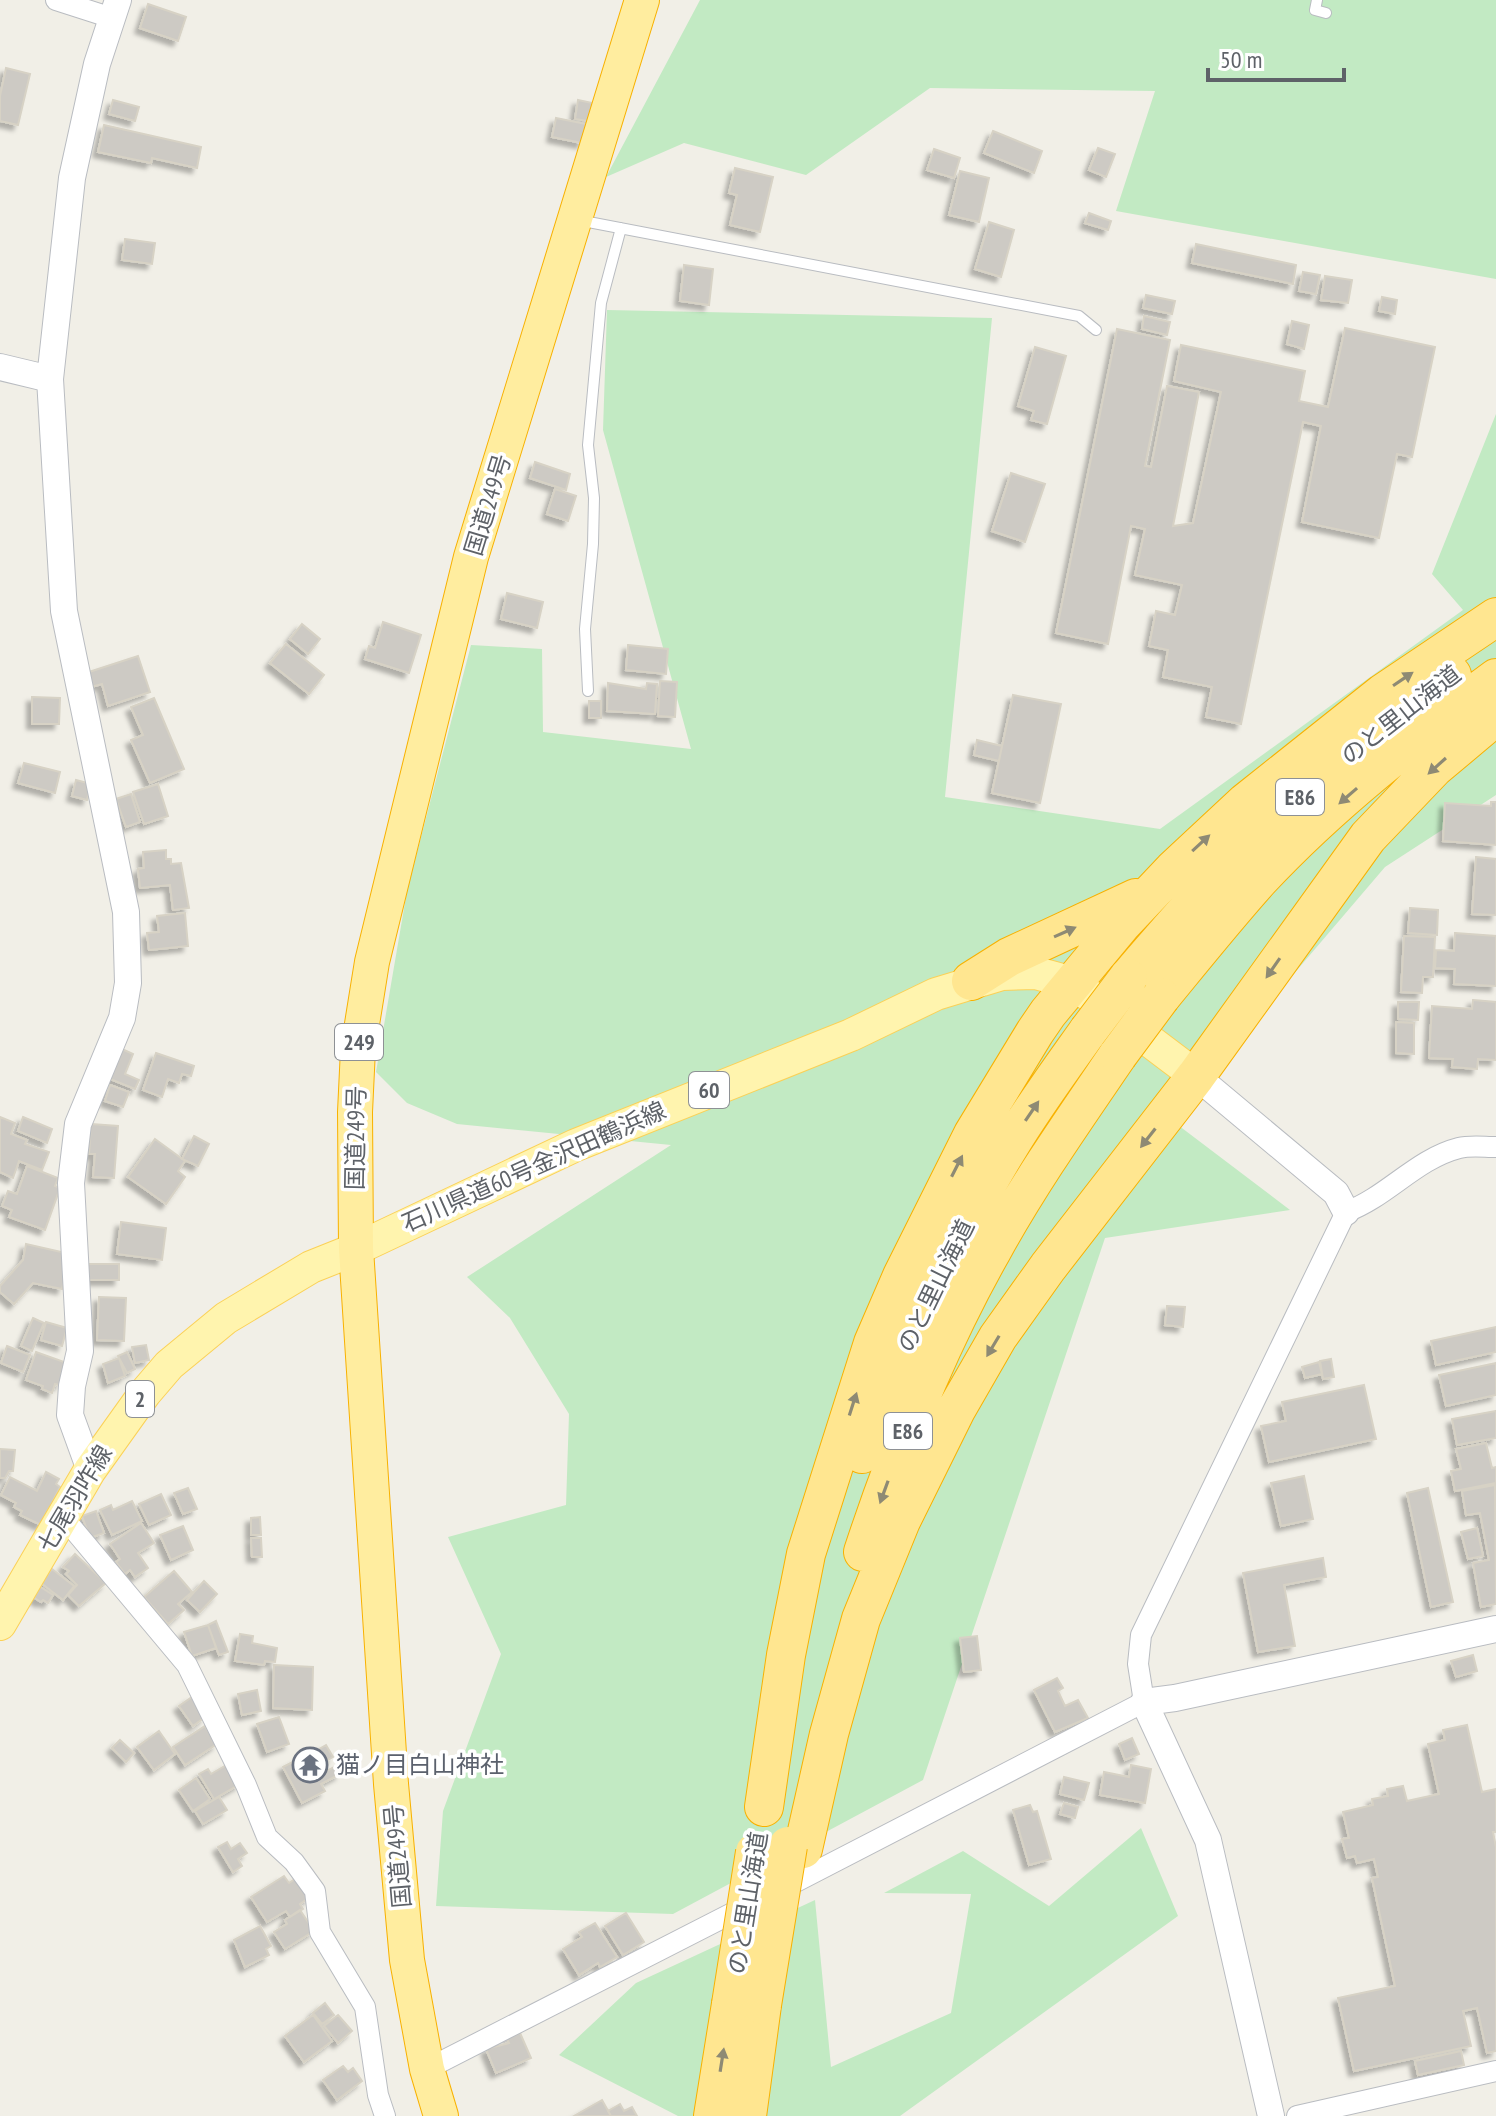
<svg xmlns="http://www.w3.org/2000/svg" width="1496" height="2116" viewBox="0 0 1496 2116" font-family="'PT Sans Narrow','Noto Sans JP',sans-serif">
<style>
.green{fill:#c2eac3}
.building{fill:#cdcac4;stroke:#d7d2c5;stroke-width:2;filter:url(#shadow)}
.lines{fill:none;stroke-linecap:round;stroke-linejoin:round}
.service-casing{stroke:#b9bcc1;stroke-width:12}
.minor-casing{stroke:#b9bcc1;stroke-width:22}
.tertiary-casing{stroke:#b9bcc1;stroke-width:28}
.primary-casing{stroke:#fbd157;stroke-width:34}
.trunk-casing{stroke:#f8b100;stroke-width:36}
.motorway-casing{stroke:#f8b100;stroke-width:40}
.service{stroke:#fff;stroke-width:10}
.minor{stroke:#fff;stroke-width:20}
.tertiary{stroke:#fff;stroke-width:26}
.primary{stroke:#fff4ae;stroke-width:32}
.trunk{stroke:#ffed9f;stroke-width:34}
.motorway{stroke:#ffe690;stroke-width:38}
.motorway-bridge-casing{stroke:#f8b100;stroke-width:40;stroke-linecap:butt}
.motorway-bridge{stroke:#ffe690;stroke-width:38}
.oneway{fill:#8e8a74}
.labels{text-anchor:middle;stroke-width:7;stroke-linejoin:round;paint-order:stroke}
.shield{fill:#fff;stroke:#8e9195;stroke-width:2}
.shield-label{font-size:22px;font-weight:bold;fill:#5e6268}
.street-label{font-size:24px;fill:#5e6268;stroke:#fff}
.worship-label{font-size:24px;fill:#5b616d;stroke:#fff;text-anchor:start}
</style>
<defs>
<filter id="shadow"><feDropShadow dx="-5" dy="5" stdDeviation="2" flood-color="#0004"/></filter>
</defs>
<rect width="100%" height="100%" fill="#f1efe7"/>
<path class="green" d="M700,0H1496V279L1116,211L1155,91L930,88L806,175L684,143L606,177Z
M607,310L992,318L945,797L1160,829L1463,610L1432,574L1496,414V795L1385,867L1170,1119L1290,1210L1105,1238L923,1780L673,1914L436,1906L443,1811L501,1654L448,1537L566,1505L569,1414L510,1318L467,1277L671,1145L457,1124L407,1103L376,1072L407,891L471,645L542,649L543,732L691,749L603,430Z
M1141,1828L1178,1916L900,2116H678L559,2055L636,1983L815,1900L831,2067L951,2013L971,1894L884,1893L963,1851L1049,1906Z"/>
<path class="building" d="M148,4L186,17L178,41L140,28Z
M6,68L30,74L18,125L0,121V96Z
M113,100L139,107L135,121L109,114Z
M578,100L597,104L594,122L575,119Z
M556,118L586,124L582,143L552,137Z
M104,125L201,147L197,168L152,158L151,163L98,152Z
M993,131L1042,151L1034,173L984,153Z
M1098,148L1115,154L1106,177L1089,170Z
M934,149L960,158L954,178L927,170Z
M735,168L773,177L760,232L730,225L737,195L729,193Z
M960,171L989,178L979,222L949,215Z
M1089,213L1111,221L1108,230L1085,223Z
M989,222L1014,230L1001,277L975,269Z
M125,239L155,243L152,264L122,260Z
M1196,244L1296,265L1293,284L1192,263Z
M684,265L713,269L709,305L680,301Z
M1303,272L1320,275L1316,294L1299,291Z
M1325,276L1352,280L1348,303L1321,300Z
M1146,295L1175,301L1172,314L1143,308Z
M1382,297L1397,300L1395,314L1379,311Z
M1144,316L1170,322L1167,335L1142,329Z
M1292,321L1309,325L1304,349L1287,344Z
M1345,328L1435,347L1412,457L1397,454L1379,538L1302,522L1321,426L1303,422L1241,724L1206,717L1212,687L1163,677L1168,650L1149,646L1156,611L1175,615L1182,585L1135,575L1145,529L1131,526L1108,644L1056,633L1117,329L1170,340L1145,466L1151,467L1167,386L1199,392L1173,526L1193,523L1221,392L1174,381L1181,345L1305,371L1299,401L1328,407Z
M1035,347L1066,356L1047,424L1031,420L1034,411L1018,406Z
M535,462L570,474L566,490L530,478Z
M1011,473L1045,484L1025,542L992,531Z
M555,489L576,496L568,521L547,514Z
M507,593L543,602L537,628L501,619Z
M383,622L421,635L409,673L365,659L369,646L375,648Z
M302,624L320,639L308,654L290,639Z
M286,644L324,675L309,694L270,663Z
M628,645L668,649L666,674L626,670Z
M138,656L150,692L108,706L102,684L91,687L86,673Z
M660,681L677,682L675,717L658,716Z
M608,683L646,689L647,683L657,684L655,714L607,711Z
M1013,695L1061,704L1040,803L992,793Z
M32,697L60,698L59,724H32Z
M154,698L184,769L150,783L131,740L143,735L131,707Z
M589,701H601V718H589Z
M977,740L1002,746L999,761L974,755Z
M24,763L60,772L55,793L18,783Z
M76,780L91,784L87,800L72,796Z
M158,784L168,816L144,824L133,792Z
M131,794L140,822L126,827L116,799Z
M1491,802H1496V845L1443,841L1445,803L1491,806Z
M166,850V859H171V864L181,863L189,908L173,910L170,885L140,888L138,869L144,868L143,852Z
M1476,857L1496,859V915L1472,914Z
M1410,908L1438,910L1437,935L1408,933Z
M185,913L188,946L149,950L147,933L159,932L157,916Z
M1455,933L1496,936V986L1454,984L1455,969L1435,968L1436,950L1454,951Z
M1404,936L1435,937L1433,977H1423L1422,993L1401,992Z
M1473,1000L1496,1002V1060L1478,1059L1477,1069L1452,1067L1453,1059L1429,1058L1432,1006L1472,1009Z
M1398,1002H1419L1418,1020L1398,1019Z
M1396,1022L1414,1023V1054L1396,1053Z
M122,1049L133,1054L125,1074L139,1080L135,1089L110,1079Z
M156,1053L194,1066L191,1076L182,1074L179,1083L168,1079L162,1097L143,1090Z
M110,1085L129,1092L123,1107L105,1101Z
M0,1117L15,1123L11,1134L27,1140L25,1144L49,1152L42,1170L19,1161L13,1178L0,1172Z
M23,1117L52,1129L47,1143L18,1131Z
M91,1124L118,1126L114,1178L93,1177L95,1154H89Z
M194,1136L209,1144L198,1166L182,1159Z
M155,1139L185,1161L178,1171L185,1177L166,1204L128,1177Z
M27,1166L58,1178L55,1186L60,1188L45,1230L9,1217L12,1210L2,1206L8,1191L17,1194Z
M121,1222L166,1228L162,1260L117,1254Z
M26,1244L70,1254L62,1289L33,1283L14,1304L0,1292V1286L23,1260Z
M81,1264H119V1280H88Z
M99,1297L126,1298L124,1341L97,1340Z
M1167,1306L1185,1307L1183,1327L1165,1325Z
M33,1318L44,1323L32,1351L21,1346Z
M46,1322L67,1328L62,1346L41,1340Z
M1496,1327V1352L1436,1365L1431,1341Z
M146,1345L149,1360L135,1363L132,1347Z
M7,1346L30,1355L23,1372L1,1363Z
M36,1352L67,1363L59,1385L55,1384L52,1393L42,1389L43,1386L26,1380Z
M127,1352L135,1369L127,1373L118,1356Z
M119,1358L125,1376L108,1383L103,1364Z
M1331,1359L1334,1377L1323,1379L1320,1361Z
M1319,1362L1322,1374L1305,1378L1302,1367Z
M1496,1363V1395L1446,1406L1439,1375Z
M1364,1385L1376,1439L1269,1462L1261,1426L1286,1421L1282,1402Z
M1496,1411V1438L1457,1445L1452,1419Z
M1486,1443L1492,1468L1496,1467V1483L1455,1491L1451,1471L1461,1469L1456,1449Z
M0,1449L15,1450L13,1471H9L5,1478H0Z
M46,1472L59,1479L56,1484L60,1487L41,1525L20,1515L22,1511L14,1507L16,1503L1,1495L10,1477L37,1491Z
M1304,1476L1313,1519L1281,1526L1271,1483Z
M1495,1485L1496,1604L1481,1607L1473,1563L1489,1560L1480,1513L1466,1515L1462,1491Z
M188,1488L197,1509L183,1514L174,1493Z
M1428,1488L1453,1602L1431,1607L1407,1493Z
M161,1494L171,1515L149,1525L139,1504Z
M132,1501L142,1521L112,1535L100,1510L111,1505L113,1510Z
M96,1511L104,1533L90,1538L82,1516Z
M260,1517L261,1535H251V1518Z
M141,1523L154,1543L138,1553L148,1568L135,1577L130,1570L125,1574L116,1562L120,1559L110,1544Z
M183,1526L193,1550L171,1560L160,1535Z
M1477,1528L1483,1556L1468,1559L1461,1532Z
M251,1538H261L262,1557H252Z
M75,1554L106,1583L79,1606L68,1595L77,1585L66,1574L69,1571L63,1567Z
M1323,1558L1326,1577L1284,1585L1295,1646L1258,1652L1243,1573Z
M52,1569L74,1586L63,1600L41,1583Z
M174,1571L192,1592L178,1604L184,1610L168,1624L144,1597Z
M204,1581L217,1594L200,1612L187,1600Z
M39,1586L53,1595L48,1603L43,1600L41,1602L33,1597Z
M216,1621L228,1652L219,1655L208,1625Z
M208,1625L216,1648L192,1656L184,1632Z
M240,1634L253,1636L252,1643L277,1648L275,1662L265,1661L264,1665L235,1661Z
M977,1636L981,1670L964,1672L960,1638Z
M1473,1655L1477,1671L1456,1677L1451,1661Z
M274,1665L313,1667L312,1710L273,1708Z
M1057,1678L1063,1688L1058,1691L1065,1706L1078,1700L1088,1718L1055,1732L1034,1690Z
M257,1690L261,1711L242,1715L238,1694Z
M192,1697L205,1717L193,1726L179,1706Z
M279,1717L289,1744L267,1752L257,1724Z
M1467,1725L1482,1792L1496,1789V1832H1493L1496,1847V2051L1487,2053L1477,2008L1463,2011L1471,2046L1354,2071L1338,1998L1395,1986L1372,1878L1378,1877L1374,1859L1357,1863L1355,1856L1347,1858L1342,1839L1349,1838L1343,1812L1373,1805L1372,1799L1388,1796L1387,1789L1403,1786L1407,1801L1439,1794L1428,1744L1445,1740L1443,1730Z
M205,1726L217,1744L185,1765L173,1747Z
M159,1731L175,1754L154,1770L137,1747Z
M1132,1738L1139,1754L1125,1760L1119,1744Z
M120,1740L134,1753L126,1762L112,1748Z
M326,1745L333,1757L319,1765L312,1753Z
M306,1755L317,1776L336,1766L340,1774L321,1784L325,1791L302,1803L283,1767Z
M228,1764L240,1784L214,1799L199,1774L208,1769L211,1774Z
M1131,1765L1151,1769L1145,1803L1100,1795L1104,1772L1129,1777Z
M1064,1777L1089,1783L1084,1800L1060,1794Z
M196,1778L210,1799L193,1811L179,1790Z
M219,1797L227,1810L203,1824L195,1811Z
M1064,1803L1078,1807L1075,1818L1060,1814Z
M1030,1805L1033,1812L1037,1811L1051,1859L1029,1865L1013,1810Z
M227,1842L231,1849L240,1843L247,1853L238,1859L242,1866L233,1872L218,1847Z
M284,1876L289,1883L298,1877L310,1897L300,1904L303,1909L290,1917L286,1911L267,1922L251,1897Z
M300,1910L314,1931L285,1949L274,1932L287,1924L285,1920Z
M626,1913L644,1942L623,1955L605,1926Z
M595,1923L617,1957L600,1967L598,1963L579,1975L563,1949L582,1937L579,1932Z
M260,1926L271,1946L266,1949L269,1955L245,1967L234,1940Z
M325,2003L334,2015L322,2024L313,2013Z
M313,2015L332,2041L304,2062L285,2036Z
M338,2015L352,2031L338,2043L324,2026Z
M520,2033L531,2058L496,2073L486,2049L509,2043L507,2039Z
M1461,2051L1464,2065L1418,2075L1415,2061Z
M343,2066L348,2072L353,2068L362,2081L337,2100L323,2080Z
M602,2100L611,2116H574Z
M620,2104L624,2111L632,2107L637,2116H611L608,2111Z"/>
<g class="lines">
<g class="service-casing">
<path id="service" d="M1317,0L1315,10L1326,13
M578,220L1079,316L1096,330
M588,691L585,629L593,544L594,498L588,445L601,303L621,228"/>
</g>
<g class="minor-casing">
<path id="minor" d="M56,0L112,18
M64,1518L187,1665L246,1785L267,1837L294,1862L315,1891L320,1932L365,2007L378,2095L385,2116
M780,1890L1144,1702L1138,1664L1141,1635L1346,1212C1387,1197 1416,1159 1459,1148C1470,1145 1484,1147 1496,1147
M427,2069L748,1905
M1297,2116L1496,2071"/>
</g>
<g class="tertiary-casing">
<path id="tertiary" d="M0,367L50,379
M1196,1076L1336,1193L1346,1212
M90,1470L70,1415L72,1386L80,1351L71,1183L78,1124L122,1018L128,983L126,912L64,611L50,379L72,178L97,64L118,0
M1271,2116L1208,1840L1144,1702L1175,1698L1496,1629"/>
</g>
<g class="primary-casing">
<path id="primary" d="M0,1624L90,1470L145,1393L169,1365L226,1318L311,1267L356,1249L576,1145L851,1035L936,994L1002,974L1036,973L1073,983L1196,1076"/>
</g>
<g class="trunk-casing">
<path id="trunk" d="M441,2116L427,2069L407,1960L391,1784L356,1249L355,1112L358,1049L372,962L471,557L642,0"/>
</g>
<g class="motorway-casing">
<path id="motorway" d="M1128,978C1181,916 1235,855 1295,801C1346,756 1399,715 1452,675
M971,981L1009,957L1136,898
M1161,997C1193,958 1225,918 1259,880C1330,804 1413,739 1496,678
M862,1454C903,1348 949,1244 1009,1147C1033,1107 1061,1069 1088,1031
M863,1552C897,1449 939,1344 993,1249C1030,1182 1075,1118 1118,1055
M764,1807L786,1655L806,1554L873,1343L902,1276L973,1134L1035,1032L1048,1013L1121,925L1173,870L1246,802L1383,693L1496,617
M803,1849L829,1734L861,1619L901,1521L956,1410L998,1337L1048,1267L1196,1076L1368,837L1434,768L1496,716
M713,2116L731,2004
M747,2116L762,2005"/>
</g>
<use href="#service" class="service"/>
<use href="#minor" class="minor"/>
<use href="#tertiary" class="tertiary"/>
<use href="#primary" class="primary"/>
<use href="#trunk" class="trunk"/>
<use href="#motorway" class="motorway"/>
<g class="motorway-bridge-casing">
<path id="motorway-bridge" d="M1088,1031L1128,978
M1118,1055L1161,997
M731,2004L755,1852
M762,2005L788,1846"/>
</g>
<use href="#motorway-bridge" class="motorway-bridge"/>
</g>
<defs><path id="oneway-solid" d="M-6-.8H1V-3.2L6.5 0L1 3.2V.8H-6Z" transform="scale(2)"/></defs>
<g class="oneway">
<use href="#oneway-solid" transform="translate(1403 679) rotate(-34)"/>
<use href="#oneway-solid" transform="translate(1437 766) rotate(138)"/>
<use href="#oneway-solid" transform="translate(1348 796) rotate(139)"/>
<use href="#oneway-solid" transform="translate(1201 843) rotate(-43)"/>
<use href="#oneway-solid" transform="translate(1065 932) rotate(-24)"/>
<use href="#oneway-solid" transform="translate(1273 968) rotate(125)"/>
<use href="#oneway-solid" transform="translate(1032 1111) rotate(-56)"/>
<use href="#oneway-solid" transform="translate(1148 1138) rotate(128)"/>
<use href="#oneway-solid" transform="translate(957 1166) rotate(-63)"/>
<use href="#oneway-solid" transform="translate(993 1346) rotate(121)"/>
<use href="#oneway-solid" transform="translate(853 1404) rotate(-72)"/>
<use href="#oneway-solid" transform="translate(884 1492) rotate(110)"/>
<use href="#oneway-solid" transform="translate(722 2060) rotate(-81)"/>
</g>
<defs>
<g id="temple-ring" transform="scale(1.8)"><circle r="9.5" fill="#fff" stroke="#6b7280" stroke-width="1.5"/><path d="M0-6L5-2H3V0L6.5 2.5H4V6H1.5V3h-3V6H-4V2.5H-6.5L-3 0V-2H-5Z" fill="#6b7280"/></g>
</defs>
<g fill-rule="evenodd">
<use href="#temple-ring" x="310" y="1765"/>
</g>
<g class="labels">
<g class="shield">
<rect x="1276" y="779" width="48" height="36" rx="6"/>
<rect x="335" y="1024" width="48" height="36" rx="6"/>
<rect x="689" y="1072" width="40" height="36" rx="6"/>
<rect x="126" y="1381" width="28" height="36" rx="6"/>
<rect x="884" y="1413" width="48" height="36" rx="6"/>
</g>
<g class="shield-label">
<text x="1300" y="805">E86</text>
<text x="359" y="1050">249</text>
<text x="709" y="1098">60</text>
<text x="140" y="1407">2</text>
<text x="908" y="1439">E86</text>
</g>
<g class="street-label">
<text transform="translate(488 505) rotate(-73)" y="8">国道249号</text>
<text transform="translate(1401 715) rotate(-38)" y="8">のと里山海道</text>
<text transform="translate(356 1138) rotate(-89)" y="8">国道249号</text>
<text transform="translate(534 1167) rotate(-24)" y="8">石川県道60号金沢田鶴浜線</text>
<text transform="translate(936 1286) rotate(-64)" y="8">のと里山海道</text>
<text transform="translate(75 1499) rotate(-59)" y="8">七尾羽咋線</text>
<text transform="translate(398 1856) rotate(-95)" y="8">国道249号</text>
<text transform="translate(748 1903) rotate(-81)" y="8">のと里山海道</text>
</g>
<g class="worship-label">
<text x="336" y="1773">猫ノ目白山神社</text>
</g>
</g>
<path d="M1208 68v12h136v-12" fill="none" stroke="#5e6268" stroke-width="4"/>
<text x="1220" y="68" font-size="24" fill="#5e6268" stroke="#ffffff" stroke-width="6" paint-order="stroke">50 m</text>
</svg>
